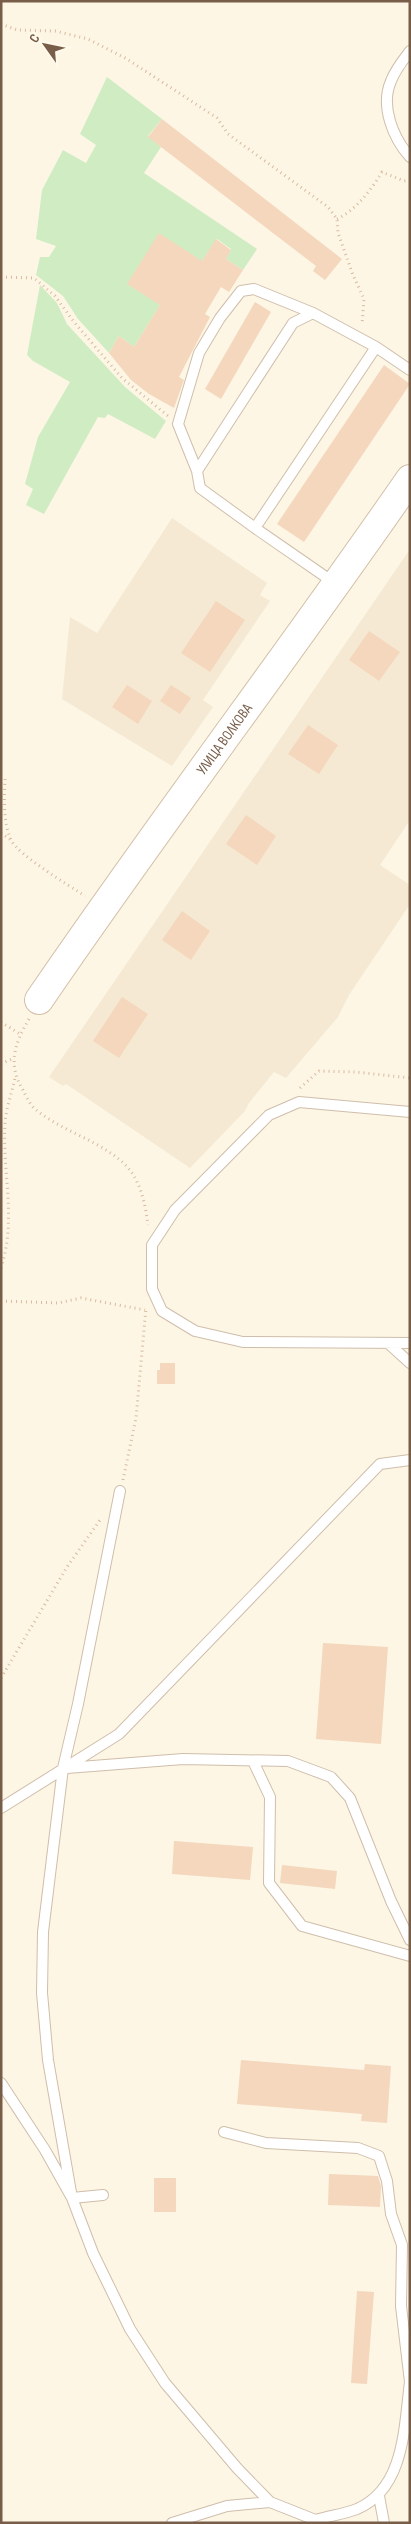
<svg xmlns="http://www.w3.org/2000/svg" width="411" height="2524" viewBox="0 0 411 2524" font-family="'Sofia Sans Condensed',sans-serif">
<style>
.residential{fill:#f5e9d3}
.green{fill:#d0ecc3}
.building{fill:#f4d7bc}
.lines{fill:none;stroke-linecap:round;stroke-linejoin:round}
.lane-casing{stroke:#cfbeab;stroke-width:12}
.secondary-casing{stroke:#d3bfa8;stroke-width:30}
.path{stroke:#d9ba9e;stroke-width:3;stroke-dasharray:1 4;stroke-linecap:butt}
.lane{stroke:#fff;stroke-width:10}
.secondary{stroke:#fff;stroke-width:28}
.labels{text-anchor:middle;stroke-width:4;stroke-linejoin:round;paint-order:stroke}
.street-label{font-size:15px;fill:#785e49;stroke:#fff9ec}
</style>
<rect width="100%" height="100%" fill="#fdf6e5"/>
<path class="residential" d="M172,518L267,583L260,595L270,601L203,700L213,707L172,766L62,699L70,617L97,633Z
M410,549V820L380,865L410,885V904L349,995L338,1017L286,1078L274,1072L249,1103L245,1111L190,1168L66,1084L63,1086L49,1077Z"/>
<path class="green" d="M107,77L162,119L148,136L161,147L144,173L257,249L243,270L226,259L231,249L217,239L202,261L160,305L134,347L119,336L109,353L78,319L63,296L36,275L40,257H49L56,246L36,239L42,190L63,150L86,163L96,145L80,134Z
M40,285L57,303L67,324L125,387L166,421L155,439L108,414L105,418L98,417L44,514L26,505L33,489L25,484L38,437L70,382L33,361L27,355Z"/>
<path class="building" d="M162,119L342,259L325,280L313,271L316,266L148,137Z
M159,233L202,261L216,239L231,250L226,259L243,270L229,292L221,287L205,314L210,317L179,377L184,380L174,408L149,394L131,380L109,353L119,336L134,347L160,305L127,284Z
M255,302L271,312L221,399L205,389Z
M384,365L410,384L304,542L277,524Z
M216,601L245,620L210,672L181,653Z
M369,631L400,652L379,681L349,660Z
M127,685L152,701L138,724L112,707Z
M171,685L191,698L180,714L160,701Z
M308,725L338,745L319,774L288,754Z
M246,815L276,836L257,865L226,844Z
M182,911L210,931L191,960L162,940Z
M122,997L148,1014L119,1058L93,1041Z
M160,1363H175V1384H157V1370H160Z
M323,1643L388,1647L381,1744L316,1739Z
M174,1841L253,1847L250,1880L172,1874Z
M282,1865L337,1871L335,1889L280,1883Z
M241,2060L364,2070L365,2064L391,2066L387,2123L361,2121L362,2114L237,2104Z
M329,2174L378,2176L381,2186L380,2207L328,2205Z
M154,2178H176V2212H154Z
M357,2291L374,2292L367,2384L351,2383Z"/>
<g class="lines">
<g class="lane-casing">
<path id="lane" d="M410,51C403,60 395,70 391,81C380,106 393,138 410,157
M197,471L178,424L199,353L220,318L241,291L254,289L313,313
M255,528L200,488L197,471L293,323L313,313L376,347
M336,584L255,528L376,347L410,370
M410,1112L299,1102L269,1115L175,1210L152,1245V1289L162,1311L195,1331L243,1342L410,1343
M388,1343L410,1363
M253,1761L270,1797L269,1883L302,1926L410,1956
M67,1768L183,1759L288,1761L331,1777L350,1798L391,1901L410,1940
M1,1808L119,1734L380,1464L410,1460
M1,2083L45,2150L72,2198L93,2253L130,2329L165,2383L237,2468L270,2502L323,2523
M224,2132L266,2143L358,2148L379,2156L387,2181L391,2214L402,2245L401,2306L410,2382
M103,2195L72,2198L48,2060L42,1993L43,1932L63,1768L78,1704L120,1491
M379,2496L384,2523
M316,2520C329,2516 344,2514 357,2509C405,2488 404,2427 410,2382
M172,2523L227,2506L270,2502"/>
</g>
<g class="secondary-casing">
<g id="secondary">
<path id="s1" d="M39,1000C159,824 289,654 410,479"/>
</g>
</g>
<path class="path" d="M1,24L17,30L55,31L88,39L127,59L217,118L228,134L328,207L337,219L338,233L353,275L364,299L362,325
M337,219C356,210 371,190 382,172L404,181L410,180
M1,277L34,278L55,296L74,322L122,378L168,416
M5,779C4,798 3,822 11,840C18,855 70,886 85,896
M1,833L11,840
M29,1019C15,1043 7,1064 23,1090C26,1096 30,1105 35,1109C60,1130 95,1139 120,1160C140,1176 145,1202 148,1225
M1,1022L20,1034
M1,1064L14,1058
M300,1088L319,1071L356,1072L410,1078
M1,1268C17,1219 2,1172 5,1123C6,1108 12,1093 15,1078
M1,1301L58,1303L81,1298L145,1310
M123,1480L136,1418L146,1308
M1,1678L67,1567L100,1520"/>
<use href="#lane" class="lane"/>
<use href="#secondary" class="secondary"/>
</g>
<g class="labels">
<g class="street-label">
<text dy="5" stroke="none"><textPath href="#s1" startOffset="320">УЛИЦА ВОЛКОВА</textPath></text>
</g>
</g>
<rect width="411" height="2524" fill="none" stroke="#785e49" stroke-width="5"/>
<g transform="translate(45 45) rotate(303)" stroke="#fff9ec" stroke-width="4" paint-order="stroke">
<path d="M0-4L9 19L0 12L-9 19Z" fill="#785e49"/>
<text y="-8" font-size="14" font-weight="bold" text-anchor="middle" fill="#785e49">С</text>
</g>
</svg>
